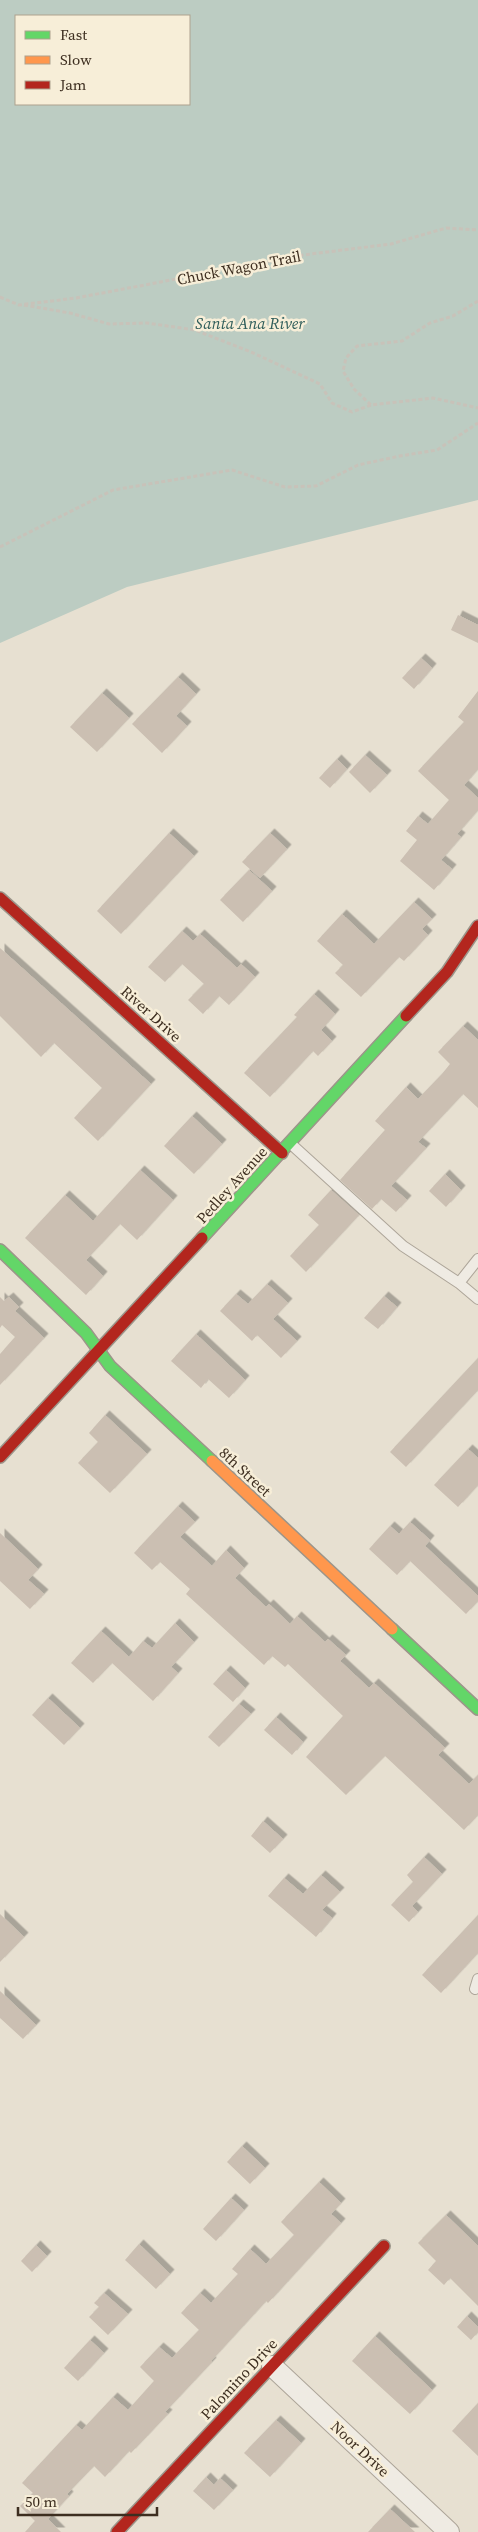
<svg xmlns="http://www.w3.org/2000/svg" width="478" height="2532" viewBox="0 0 478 2532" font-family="'Source Serif 4',serif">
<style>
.water{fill:#bcccc2;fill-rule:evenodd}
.building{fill:#cbbfb2;filter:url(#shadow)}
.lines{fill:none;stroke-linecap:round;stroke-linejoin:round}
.lane-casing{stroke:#ada599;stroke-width:12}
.street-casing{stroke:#ada599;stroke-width:22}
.fast-casing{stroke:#9c958a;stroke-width:14}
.slow-casing{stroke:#9c958a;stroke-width:14}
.jam-casing{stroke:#9c958a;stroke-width:14}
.path{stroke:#c8c2b9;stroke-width:3;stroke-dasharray:4 2.5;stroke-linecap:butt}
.lane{stroke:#efebe3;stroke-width:10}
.street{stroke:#efebe3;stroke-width:20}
.fast{stroke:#63d668;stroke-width:11}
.slow{stroke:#ff974d;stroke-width:11}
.jam{stroke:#b3261e;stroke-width:11}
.labels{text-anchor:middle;stroke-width:5;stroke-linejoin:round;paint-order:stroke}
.street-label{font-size:15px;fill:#3d2e20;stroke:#f7eed8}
.water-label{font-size:16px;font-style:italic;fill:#2f5d5a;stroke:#f7eed8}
</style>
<defs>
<filter id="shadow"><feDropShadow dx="4.5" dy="-4.5" stdDeviation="0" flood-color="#0004"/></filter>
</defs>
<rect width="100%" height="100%" fill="#e7e0d1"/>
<path class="water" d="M0,0H478V500L127,587L0,643ZM16,16H189V104H16Z"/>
<path class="building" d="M458,615L478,625V643L451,630Z
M421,658L432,668L414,689L402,678Z
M178,677L196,694L176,716L187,726L162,753L132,724Z
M478,691V769L464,785L478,798V810L457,834L461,837L441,860L452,869L434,890L400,861L417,840L406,831L418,816L428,824L449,800L418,771L464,722L458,717Z
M102,693L129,718L97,752L70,727Z
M365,755L387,775L370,793L349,772Z
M337,759L347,769L330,788L319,778Z
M169,833L194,856L121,934L97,911Z
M270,833L287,849L260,878L242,862Z
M249,870L272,891L243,922L220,900Z
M414,902L432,919L422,929L428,935L404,961L399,957L361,997L335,973L343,965L317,941L342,914L374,944Z
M182,931L193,941L200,934L237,968L241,964L255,977L229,1005L219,996L203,1014L188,1000L204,984L182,964L165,982L148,967Z
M0,948L151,1084L98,1141L74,1118L102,1088L54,1043L41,1057L0,1016Z
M314,994L335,1014L321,1030L332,1041L318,1056L313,1051L270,1097L244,1073L297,1017L294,1015Z
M463,1026L478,1040V1108L463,1094L418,1142L426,1148L391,1186L407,1200L396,1212L381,1199L372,1209L340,1180L385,1130L375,1121L406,1087L418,1099L442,1074L450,1064L438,1052Z
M192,1116L222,1144L194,1174L164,1146Z
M140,1170L173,1200L137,1240L120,1224L86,1260L103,1276L86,1295L25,1238L65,1195L93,1221Z
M445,1174L461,1190L446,1207L429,1191Z
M331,1190L359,1215L306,1272L290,1256L319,1225L308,1215Z
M267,1284L288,1303L273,1319L297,1341L281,1358L257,1335L252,1341L220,1311L236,1294L248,1304Z
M384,1296L397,1307L378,1329L364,1318Z
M0,1297L4,1301L9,1297L19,1307L15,1311L44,1338L0,1385V1354L15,1337L2,1325L0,1328Z
M196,1334L245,1380L229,1398L208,1379L201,1388L171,1361Z
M478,1358V1390L406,1467L390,1452Z
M105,1415L147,1454L110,1493L78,1463L98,1442L89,1433Z
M468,1449L478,1458V1485L458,1507L434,1485Z
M178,1506L195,1522L180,1537L212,1566L226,1550L244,1568L235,1578L266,1607L269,1604L290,1624L297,1616L325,1642L328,1639L346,1655L340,1661L369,1688L374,1683L445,1748L438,1755L469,1784L478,1775V1815L464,1830L385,1756L346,1795L306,1757L343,1716L288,1664L285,1667L272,1656L264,1665L186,1594L190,1589L160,1562L152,1570L134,1553Z
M410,1522L430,1540L425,1546L478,1596V1601L466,1614L410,1561L397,1575L369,1549L390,1526L399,1534Z
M0,1533L38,1569L28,1580L44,1594L30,1609L0,1581Z
M175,1623L194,1642L171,1667L178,1673L153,1701L112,1663L93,1683L71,1663L101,1631L129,1657L143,1641L152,1648Z
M226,1670L245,1688L233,1702L213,1684Z
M48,1698L80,1728L64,1745L32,1715Z
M239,1704L251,1714L219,1747L208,1737Z
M276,1717L303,1742L292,1755L264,1730Z
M263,1821L283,1839L270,1853L251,1836Z
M424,1857L442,1874L412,1906L418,1912L409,1922L391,1905L413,1882L407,1875Z
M321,1875L340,1892L322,1910L332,1918L316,1937L268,1896L284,1878L303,1894Z
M0,1914L24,1937L0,1962Z
M478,1915V1953L441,1993L422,1975Z
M0,1991L36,2025L23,2039L0,2018Z
M242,2146L265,2168L250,2184L227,2162Z
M319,2182L341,2203L331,2214L341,2223L268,2303L266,2301L211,2361L212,2362L165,2412L168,2414L131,2453L129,2451L105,2477L94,2466L67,2494L69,2496L48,2519L61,2532H25L35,2521L20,2506L33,2493L22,2483L76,2425L82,2430L113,2397L128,2410L154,2381L140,2367L159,2347L172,2358L199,2330L181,2313L200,2293L211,2303L238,2274L232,2269L250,2249L266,2264L294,2235L281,2222Z
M231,2198L244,2210L216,2241L203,2229Z
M446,2215L478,2246V2306L450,2278L444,2285L428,2270L436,2261L418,2243Z
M139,2244L170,2274L156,2289L125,2260Z
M36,2245L47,2256L32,2272L21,2261Z
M104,2293L128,2314L108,2335L89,2317L99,2307L94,2303Z
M467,2316L478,2327V2332L471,2340L457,2327Z
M375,2336L432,2390L410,2414L352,2361Z
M90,2340L104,2353L78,2381L64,2368Z
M478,2403V2456L452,2431Z
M276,2420L301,2443L270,2477L244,2453Z
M206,2477L214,2485L220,2478L233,2490L214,2510L193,2491Z
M390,2509L415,2532H368Z"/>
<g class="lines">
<g class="lane-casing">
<path id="lane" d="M291,1144L403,1246L459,1283L478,1299
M459,1283L478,1259
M475,1989L478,1979"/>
</g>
<g class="street-casing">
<path id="street" d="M272,2366L449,2532"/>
</g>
<g class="fast-casing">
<path id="fast" d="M202,1238L406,1016
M0,1250L86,1333L110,1366L212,1461
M392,1629L478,1709"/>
</g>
<g class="slow-casing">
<path id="slow" d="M212,1461L392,1629"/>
</g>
<g class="jam-casing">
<path id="jam" d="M0,898L282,1153
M406,1016L447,972L478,926
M0,1457L202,1238
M117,2532L384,2246"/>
</g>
<path class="path" d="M0,297L19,305L76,298L303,255L391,244L446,228L478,230
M478,301L453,316L430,323L402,341L357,346L346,358L343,371L354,389L371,405L433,398L478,408
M24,305L70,313L109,324L147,323L195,330L251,352L320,384L332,403L352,412L371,405
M0,547L113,490L232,470L285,487L316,486L358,465L400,456L437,450L478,423"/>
<use href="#lane" class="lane"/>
<use href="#street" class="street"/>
<use href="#fast" class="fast"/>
<use href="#slow" class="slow"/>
<use href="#jam" class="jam"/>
</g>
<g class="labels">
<g class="street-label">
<text transform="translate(239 268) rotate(-11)" y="5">Chuck Wagon Trail</text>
<text transform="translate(151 1014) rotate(42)" y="5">River Drive</text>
<text transform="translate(232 1185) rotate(-48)" y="5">Pedley Avenue</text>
<text transform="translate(245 1472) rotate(43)" y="5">8th Street</text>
<text transform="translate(239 2379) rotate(-47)" y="5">Palomino Drive</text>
<text transform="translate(360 2449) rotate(43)" y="5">Noor Drive</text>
</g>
<g class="water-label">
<text x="250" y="329">Santa Ana River</text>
</g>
</g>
<rect x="15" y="15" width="175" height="90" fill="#f7eed8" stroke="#ada18e"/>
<rect x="25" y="31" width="25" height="8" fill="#63d668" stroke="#ada18e"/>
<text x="60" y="40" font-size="15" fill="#3d2e20">Fast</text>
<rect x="25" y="56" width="25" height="8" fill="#ff974d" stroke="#ada18e"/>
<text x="60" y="65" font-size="15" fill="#3d2e20">Slow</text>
<rect x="25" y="81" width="25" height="8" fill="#b3261e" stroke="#ada18e"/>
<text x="60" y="90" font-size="15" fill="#3d2e20">Jam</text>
<path d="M18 2507v8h139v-8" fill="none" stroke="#3d2e20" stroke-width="2.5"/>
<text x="25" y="2507" font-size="15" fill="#3d2e20" stroke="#f7eed8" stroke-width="4" paint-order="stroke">50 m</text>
</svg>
